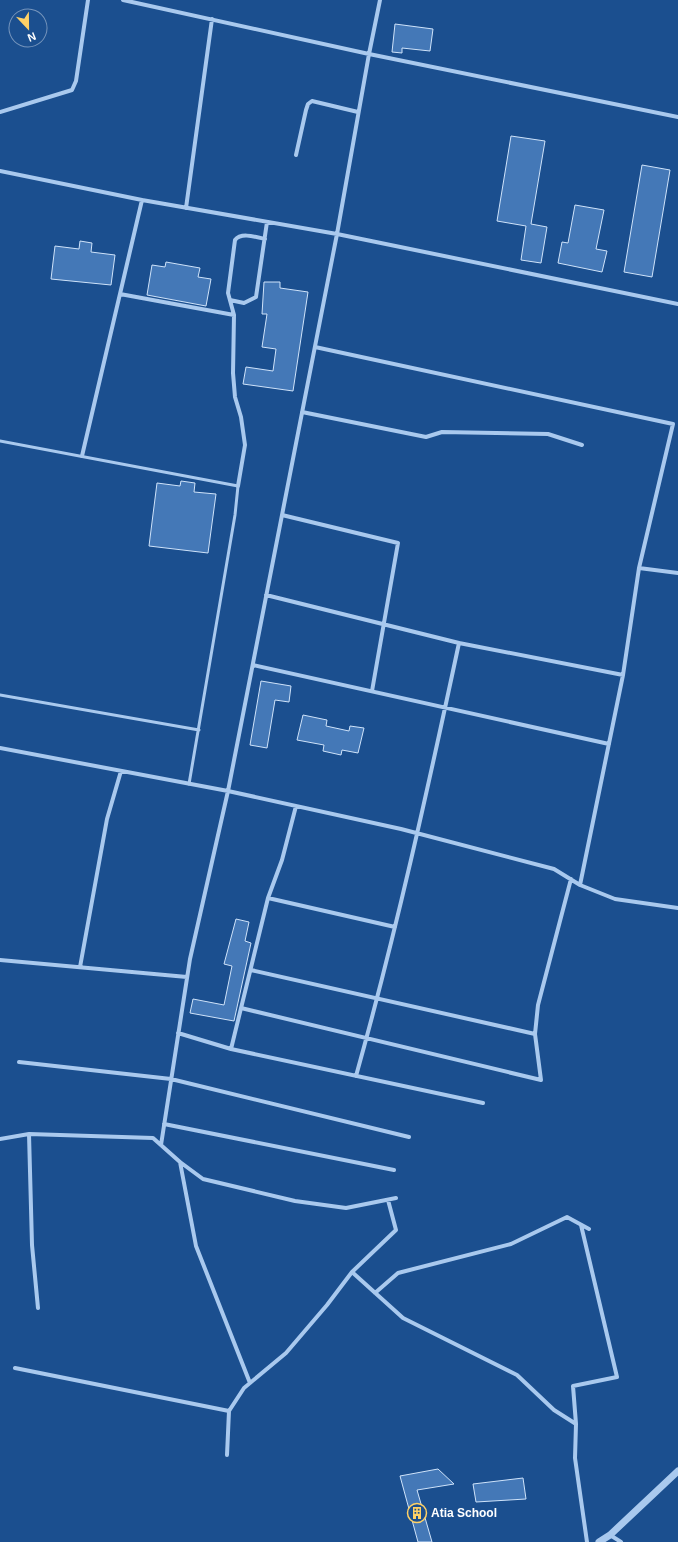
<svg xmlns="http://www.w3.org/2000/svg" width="678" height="1542" viewBox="0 0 678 1542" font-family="Arial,sans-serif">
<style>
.building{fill:#4478b7;stroke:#cfe3fa}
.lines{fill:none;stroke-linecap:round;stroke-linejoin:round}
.service{stroke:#a9c9ee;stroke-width:3}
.minor{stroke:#a9c9ee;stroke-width:4}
.tertiary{stroke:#a9c9ee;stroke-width:7}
.labels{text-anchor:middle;stroke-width:3;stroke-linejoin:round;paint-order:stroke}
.poi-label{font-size:12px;font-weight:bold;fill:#fff;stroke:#1b4f8f;text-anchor:start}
</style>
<rect width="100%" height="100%" fill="#1b4f8f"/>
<path class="building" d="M395,24L433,29L430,51L402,48V53L392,52Z
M511,136L545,141L531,224L547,227L541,263L521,260L526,226L497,221Z
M642,165L670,170L652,277L624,272Z
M575,205L604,210L596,249L607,251L602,272L558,263L562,242L568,243Z
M80,241L92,243L91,252L115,255L111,285L51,279L55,246L79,249Z
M166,262L200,268L198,277L211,279L206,306L147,295L152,265L165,267Z
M264,282H280V288L308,292L293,391L243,384L246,367L273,371L276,349L262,347L267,314H262Z
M181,481L195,483L194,492L216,494L208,553L149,546L157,483L180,486Z
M261,681L291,686L289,702L275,700L267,748L250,745Z
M303,715L327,720L326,726L349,731L350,726L364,728L358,753L342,750L341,755L323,751L324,745L297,740Z
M236,919L249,922L245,941L251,943L234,1021L190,1013L193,999L224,1005L232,966L224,964Z
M438,1469L454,1484L417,1490L432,1542H418L400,1476Z
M523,1478L526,1499L476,1502L473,1484Z"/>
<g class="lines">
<path class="service" d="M0,441L238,486L235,515L189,784
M0,695L199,730"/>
<path class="minor" d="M123,0L369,54L678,117
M0,112L72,90L76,81L88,0
M296,155L306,110L308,104L312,101L358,112
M0,171L142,200L337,234L678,304
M186,208L212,19
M120,294L234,315
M230,300L244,303L256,297L267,222
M315,347L673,424L639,568
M302,412L426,437L442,432L548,434L582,445
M82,456L142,200
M238,486L245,445L241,417L235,397L233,373L234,315L228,293L235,240C241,232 256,237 265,239
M282,515L398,543L372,691
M266,595L459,643
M253,665L609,744
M623,675L639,568L678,573
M0,748L228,791L401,829L554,869L580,885L615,899L678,908
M268,898L282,860L296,806
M0,960L187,977
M80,967L107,819L121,771
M251,970L535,1034L538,1005L571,879
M241,1008L541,1080L535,1034
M178,1033L231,1049L268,898L395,927
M231,1049L483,1103
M19,1062L171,1079L409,1137
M356,1076C396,933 428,788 459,643L623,675L580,885
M164,1124L394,1170
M29,1134L32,1245L38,1308
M0,1139L29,1134L153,1138L180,1162L203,1179L295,1201L346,1208L396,1198
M161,1145L190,959L228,791L337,234L369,54L380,0
M180,1162L196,1246L250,1383
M352,1272L403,1318L517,1375L554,1410L576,1424L575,1458L587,1542
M375,1293L398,1273L511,1244L567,1217L589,1229
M15,1368L229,1411
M576,1424L573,1386L617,1377L581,1225
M227,1455L229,1411L244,1388L286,1353L327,1305L352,1272L396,1230L388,1200
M610,1535L621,1542"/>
<path class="tertiary" d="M599,1542L610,1535L678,1471"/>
</g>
<defs>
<g id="building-ring" transform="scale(1)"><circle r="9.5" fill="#1b4f8f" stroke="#ffd166" stroke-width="1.5"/><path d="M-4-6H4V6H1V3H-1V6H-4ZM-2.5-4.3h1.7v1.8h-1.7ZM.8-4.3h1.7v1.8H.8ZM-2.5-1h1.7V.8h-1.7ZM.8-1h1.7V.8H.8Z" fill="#ffd166"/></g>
</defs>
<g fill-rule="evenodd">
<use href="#building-ring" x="417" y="1513"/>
</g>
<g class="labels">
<g class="poi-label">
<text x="431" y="1517">Atia School</text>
</g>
</g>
<g transform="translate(28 28) rotate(158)"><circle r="19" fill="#1b4f8f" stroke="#7695bc"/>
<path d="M0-3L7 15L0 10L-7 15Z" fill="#ffd166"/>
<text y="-6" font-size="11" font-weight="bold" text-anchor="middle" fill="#ffffff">N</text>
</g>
</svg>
